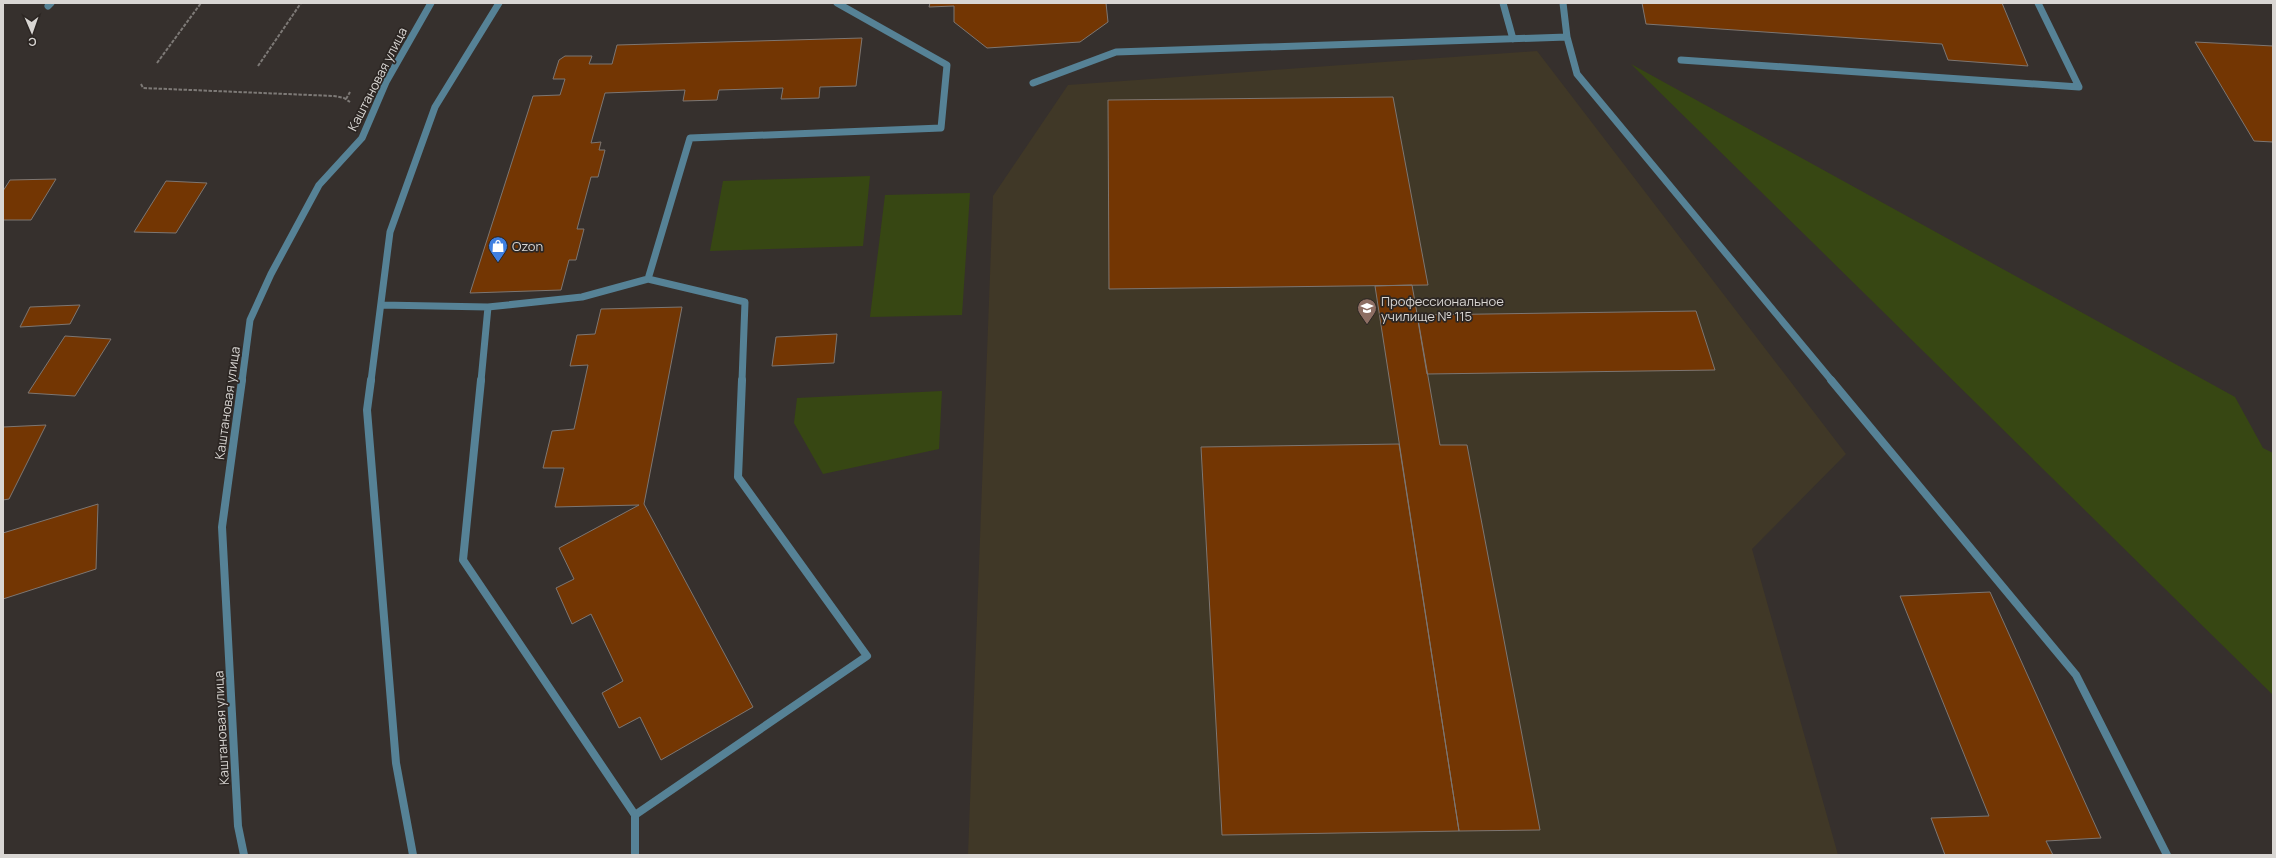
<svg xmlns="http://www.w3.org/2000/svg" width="2276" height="858" viewBox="0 0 2276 858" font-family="Manrope,sans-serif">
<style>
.education{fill:#403827}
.green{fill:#374713}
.building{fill:#733603;stroke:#7d7672}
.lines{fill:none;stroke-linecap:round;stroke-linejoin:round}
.path{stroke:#7d7976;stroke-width:2;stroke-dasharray:3.5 1.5;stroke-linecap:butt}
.service-far1{stroke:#568296;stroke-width:7}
.service{stroke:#568296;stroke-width:8}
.minor-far1{stroke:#568296;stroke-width:7}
.minor{stroke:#568296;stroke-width:8}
.labels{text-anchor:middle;stroke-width:3.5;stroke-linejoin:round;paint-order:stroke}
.street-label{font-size:13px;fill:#d9d6d3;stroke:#2c2623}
.poi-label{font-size:13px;fill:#d9d6d3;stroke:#2c2623;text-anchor:start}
</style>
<rect width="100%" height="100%" fill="#36302d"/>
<path class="education" d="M1537,51L1846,454L1752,549L1838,855H968L993,196L1068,85Z"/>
<path class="green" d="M1631,64L2235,397L2263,448L2273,453V695Z
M870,176L863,246L710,251L723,181Z
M970,193L962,315L870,317L885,195Z
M942,391L939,449L823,474L794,423L797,398Z"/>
<path class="building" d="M930,3H1106L1108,22L1080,42L987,48L954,22V6L929,7Z
M1642,3H2002L2028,66L1948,60L1942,44L1646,24Z
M862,38L856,86L820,87L819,98L781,99L783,88L719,90L717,100L683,101L685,90L605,93L591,143L601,142L599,150H605L598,177H591L577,229H584L576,260H569L561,290L470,293L533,96L560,95L565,79H553L559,60L565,56H592L589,64H612L617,45Z
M2195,42L2273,46V142L2254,141Z
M1393,97L1428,285L1109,289L1108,100Z
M56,179L31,220H3V191L10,180Z
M166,181L207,183L176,233L134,232Z
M1412,285L1440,445H1467L1540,830L1459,831L1375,286Z
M80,305L70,324L20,327L30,307Z
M682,307L644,504L753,707L661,760L640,717L619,728L602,693L623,681L591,614L572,624L556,588L574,579L559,548L639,505L555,507L564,468H543L552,431L574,429L588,365L570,366L577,335L595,334L601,309Z
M1696,311L1715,370L1427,374L1417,315Z
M837,334L834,363L772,366L776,337Z
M65,336L111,339L75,396L28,393Z
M46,425L9,499L3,500V427Z
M1399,444L1459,831L1222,835L1201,447Z
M98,504L96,569L3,599V533Z
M1990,592L2101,838L2046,841L2053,855H1945L1931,818L1989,816L1900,596Z"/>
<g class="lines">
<path class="path" d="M157,63L201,3
M258,66L301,3
M141,84L143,88L334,96L344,98L350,102
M346,99L350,92"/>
<path class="service-far1" d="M1503,3L1513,39
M1567,37L1577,74L1832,381
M1681,60L2079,87L2038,3
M1033,83L1116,52L1567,37L1563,3
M648,279L745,302L742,381
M381,305L488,307L582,297L648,279L690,138L941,128L947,65L837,3
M371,381L390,232L435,107L499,3
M481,381L488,307"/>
<path class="service" d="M371,380L367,410L396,763L413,855
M481,380L463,560L635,815V855
M1831,380L2076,675L2167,855
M635,815L867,656L738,477L742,380"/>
<path class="minor-far1" d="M48,6L51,3
M242,381L250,320L271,274L319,185L362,138L386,82L431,3"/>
<path class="minor" d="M242,380L222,527L238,826L244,855"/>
</g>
<defs>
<g id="shop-pin" transform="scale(1)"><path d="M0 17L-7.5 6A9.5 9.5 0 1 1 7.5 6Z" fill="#3f7fe0" stroke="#2c2623"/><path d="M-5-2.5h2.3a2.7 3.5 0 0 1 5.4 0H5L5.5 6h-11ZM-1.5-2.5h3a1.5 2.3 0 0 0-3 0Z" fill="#fff"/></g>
<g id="university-pin" transform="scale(1)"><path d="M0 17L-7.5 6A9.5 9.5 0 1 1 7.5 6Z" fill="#8d6e63" stroke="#2c2623"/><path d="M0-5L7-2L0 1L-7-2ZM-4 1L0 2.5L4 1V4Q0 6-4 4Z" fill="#fff"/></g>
</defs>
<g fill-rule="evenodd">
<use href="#shop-pin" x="498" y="246"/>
<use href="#university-pin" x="1367" y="308"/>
</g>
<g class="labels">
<g class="street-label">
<text transform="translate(377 79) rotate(-63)" y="5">Каштановая улица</text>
<text transform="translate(227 403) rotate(-82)" y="5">Каштановая улица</text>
<text transform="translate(221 728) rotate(-93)" y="5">Каштановая улица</text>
</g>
<g class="poi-label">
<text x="512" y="251">Ozon</text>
<text x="1381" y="306">Профессиональное<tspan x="1381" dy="15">училище № 115</tspan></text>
</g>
</g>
<rect width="2276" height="858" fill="none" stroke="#d9d6d3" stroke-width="8"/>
<g transform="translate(32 32) rotate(178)" stroke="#2c2623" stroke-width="3" paint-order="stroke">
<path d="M0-3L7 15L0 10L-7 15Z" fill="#d9d6d3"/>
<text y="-6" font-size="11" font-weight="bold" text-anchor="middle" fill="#d9d6d3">С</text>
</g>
</svg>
